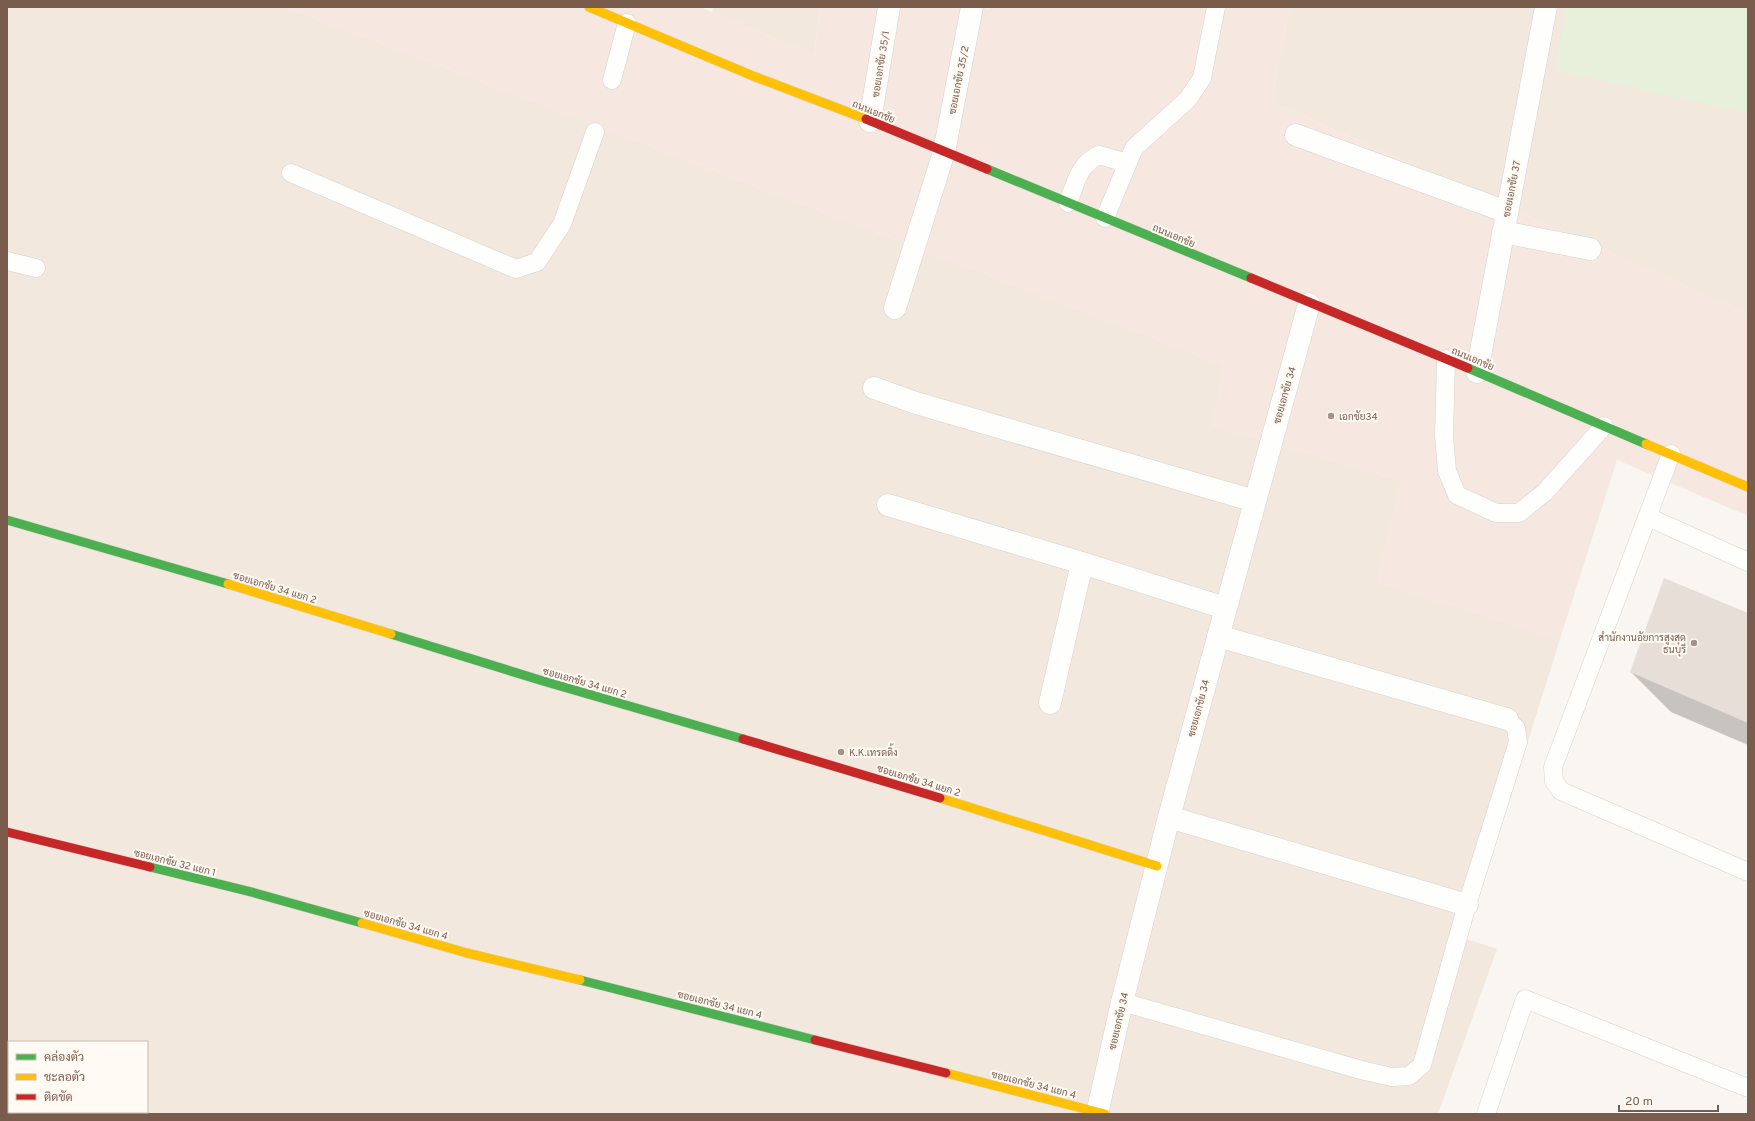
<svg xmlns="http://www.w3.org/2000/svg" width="1755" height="1121" viewBox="0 0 1755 1121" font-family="Overpass,Sarabun,sans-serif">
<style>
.residential{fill:#f2e8de;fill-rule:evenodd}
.commercial{fill:#f6e8e1}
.green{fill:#e7f0db}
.shadow{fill:#0003}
.building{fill:#e6ded7}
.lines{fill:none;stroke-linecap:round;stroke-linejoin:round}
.lane-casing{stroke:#d7d1cb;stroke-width:19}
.street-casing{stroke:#d7d1cb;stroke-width:23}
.fast-casing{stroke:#d9d2cb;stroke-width:10}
.slow-casing{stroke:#d9d2cb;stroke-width:10}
.jam-casing{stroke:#d9d2cb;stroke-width:10}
.lane{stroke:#fefefd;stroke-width:18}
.street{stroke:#fefefd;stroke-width:22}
.fast{stroke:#4caf50;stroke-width:9}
.slow{stroke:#ffc107;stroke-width:9}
.jam{stroke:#c62828;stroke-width:9}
.poi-dot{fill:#a69286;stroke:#fffaf3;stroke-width:1.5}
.labels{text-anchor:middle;stroke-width:4;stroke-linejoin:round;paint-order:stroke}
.street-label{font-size:10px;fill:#7a5c4d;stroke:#fffaf3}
.poi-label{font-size:10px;fill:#7a5c4d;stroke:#fffaf3;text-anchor:start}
</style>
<rect width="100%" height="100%" fill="#f9f5f0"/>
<path class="residential" d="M7,7H286L1224,365L1212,425L1402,481L1377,582L1560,639L1466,939L1497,949L1438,1114H7ZM9,1042H147V1112H9Z
M713,7H820L814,55L712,12Z
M1289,7H1748V314L1272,102Z"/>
<path class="commercial" d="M286,7H700L814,55L820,7H981L988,9L989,7H1289L1272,102L1748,314V516L1617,460L1560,639L1377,582L1402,481L1212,425L1224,365Z"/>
<path class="green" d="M1567,7H1748V113L1555,70Z"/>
<path class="shadow" d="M1748,614V745L1671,712L1631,672Z"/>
<path class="building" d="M1664,578L1748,613V723L1630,672Z"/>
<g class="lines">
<g class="lane-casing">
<path id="lane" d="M612,80L627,23
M291,173L516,269L537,262L562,224L595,132
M1068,203C1076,183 1078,165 1099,155L1127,163
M1105,218L1134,148L1188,99L1202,78L1216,7
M7,261L36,268
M1446,359L1444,436L1447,471L1457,495L1496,513H1519L1545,492L1604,426
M1671,454L1553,767L1554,781L1561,791L1748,872
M1648,517L1748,562
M1122,1002L1365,1071L1392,1077L1409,1076L1422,1065L1467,905L1518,742L1516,728L1507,719
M1486,1114L1525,999L1748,1088"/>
</g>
<g class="street-casing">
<path id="street" d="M870,121L889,7
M1296,135L1507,212
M1503,232L1590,249
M895,308L944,152L972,7
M1477,372L1546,7
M874,388L916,403L1255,501
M888,505L1082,563L1225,608
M1218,636L1507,719
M1050,703L1082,563
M1169,817L1467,905
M1097,1114L1122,1002L1169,817L1309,304"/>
</g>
<g class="fast-casing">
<path id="fast" d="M987,169L1251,278
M1468,368L1646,444
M7,520L228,584
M391,634L543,681L743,739
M150,867L255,893L362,923
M580,980L815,1040"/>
</g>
<g class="slow-casing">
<path id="slow" d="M589,7L753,76L866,119
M1646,444L1748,487
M228,584L391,634
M940,798L1157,866
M362,923L467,953L580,980
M946,1073L1105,1114"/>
</g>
<g class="jam-casing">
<path id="jam" d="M866,119L987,169
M1251,278L1468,368
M743,739L940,798
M7,832L150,867
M815,1040L946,1073"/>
</g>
<use href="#lane" class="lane"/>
<use href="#street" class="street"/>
<use href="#fast" class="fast"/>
<use href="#slow" class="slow"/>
<use href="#jam" class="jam"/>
</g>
<g class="poi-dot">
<circle cx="1331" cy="416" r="4"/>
<circle cx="1694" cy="643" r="4"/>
<circle cx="841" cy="752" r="4"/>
</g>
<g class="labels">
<g class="street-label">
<text transform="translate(880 64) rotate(-81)" y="4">ซอยเอกชัย 35/1</text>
<text transform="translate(958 80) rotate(-79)" y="4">ซอยเอกชัย 35/2</text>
<text transform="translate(874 111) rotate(22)" y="4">ถนนเอกชัย</text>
<text transform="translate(1511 189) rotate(-79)" y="4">ซอยเอกชัย 37</text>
<text transform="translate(1174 235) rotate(23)" y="4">ถนนเอกชัย</text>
<text transform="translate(1473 358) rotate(23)" y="4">ถนนเอกชัย</text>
<text transform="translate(1284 395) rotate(-74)" y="4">ซอยเอกชัย 34</text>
<text transform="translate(275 587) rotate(17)" y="4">ซอยเอกชัย 34 แยก 2</text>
<text transform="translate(585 682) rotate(16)" y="4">ซอยเอกชัย 34 แยก 2</text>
<text transform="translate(1198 708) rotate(-75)" y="4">ซอยเอกชัย 34</text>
<text transform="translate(919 780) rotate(17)" y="4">ซอยเอกชัย 34 แยก 2</text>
<text transform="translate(175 862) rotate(14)" y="4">ซอยเอกชัย 32 แยก 1</text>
<text transform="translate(406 924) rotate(16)" y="4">ซอยเอกชัย 34 แยก 4</text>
<text transform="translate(720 1004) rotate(14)" y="4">ซอยเอกชัย 34 แยก 4</text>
<text transform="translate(1118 1021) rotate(-77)" y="4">ซอยเอกชัย 34</text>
<text transform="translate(1034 1084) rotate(14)" y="4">ซอยเอกชัย 34 แยก 4</text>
</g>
<g class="poi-label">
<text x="1339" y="420">เอกชัย34</text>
<text x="1686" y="641" text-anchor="end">สำนักงานอัยการสูงสุด<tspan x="1686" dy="12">ธนบุรี</tspan></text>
<text x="849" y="756">K.K.เทรดดิ้ง</text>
</g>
</g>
<rect width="1755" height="1121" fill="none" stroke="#7a5c4d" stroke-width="16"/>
<rect x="8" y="1041" width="140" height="72" fill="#fffaf3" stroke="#cabbb1"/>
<rect x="16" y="1054" width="20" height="6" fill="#4caf50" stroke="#cabbb1"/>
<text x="44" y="1061" font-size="12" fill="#7a5c4d">คล่องตัว</text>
<rect x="16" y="1074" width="20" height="6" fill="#ffc107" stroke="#cabbb1"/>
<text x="44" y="1081" font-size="12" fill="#7a5c4d">ชะลอตัว</text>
<rect x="16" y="1094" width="20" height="6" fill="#c62828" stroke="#cabbb1"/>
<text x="44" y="1101" font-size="12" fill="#7a5c4d">ติดขัด</text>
<path d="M1619 1105v6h99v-6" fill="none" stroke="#7a5c4d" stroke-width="2"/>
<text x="1625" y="1105" font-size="12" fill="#7a5c4d" stroke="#fffaf3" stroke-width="3" paint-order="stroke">20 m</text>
</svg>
